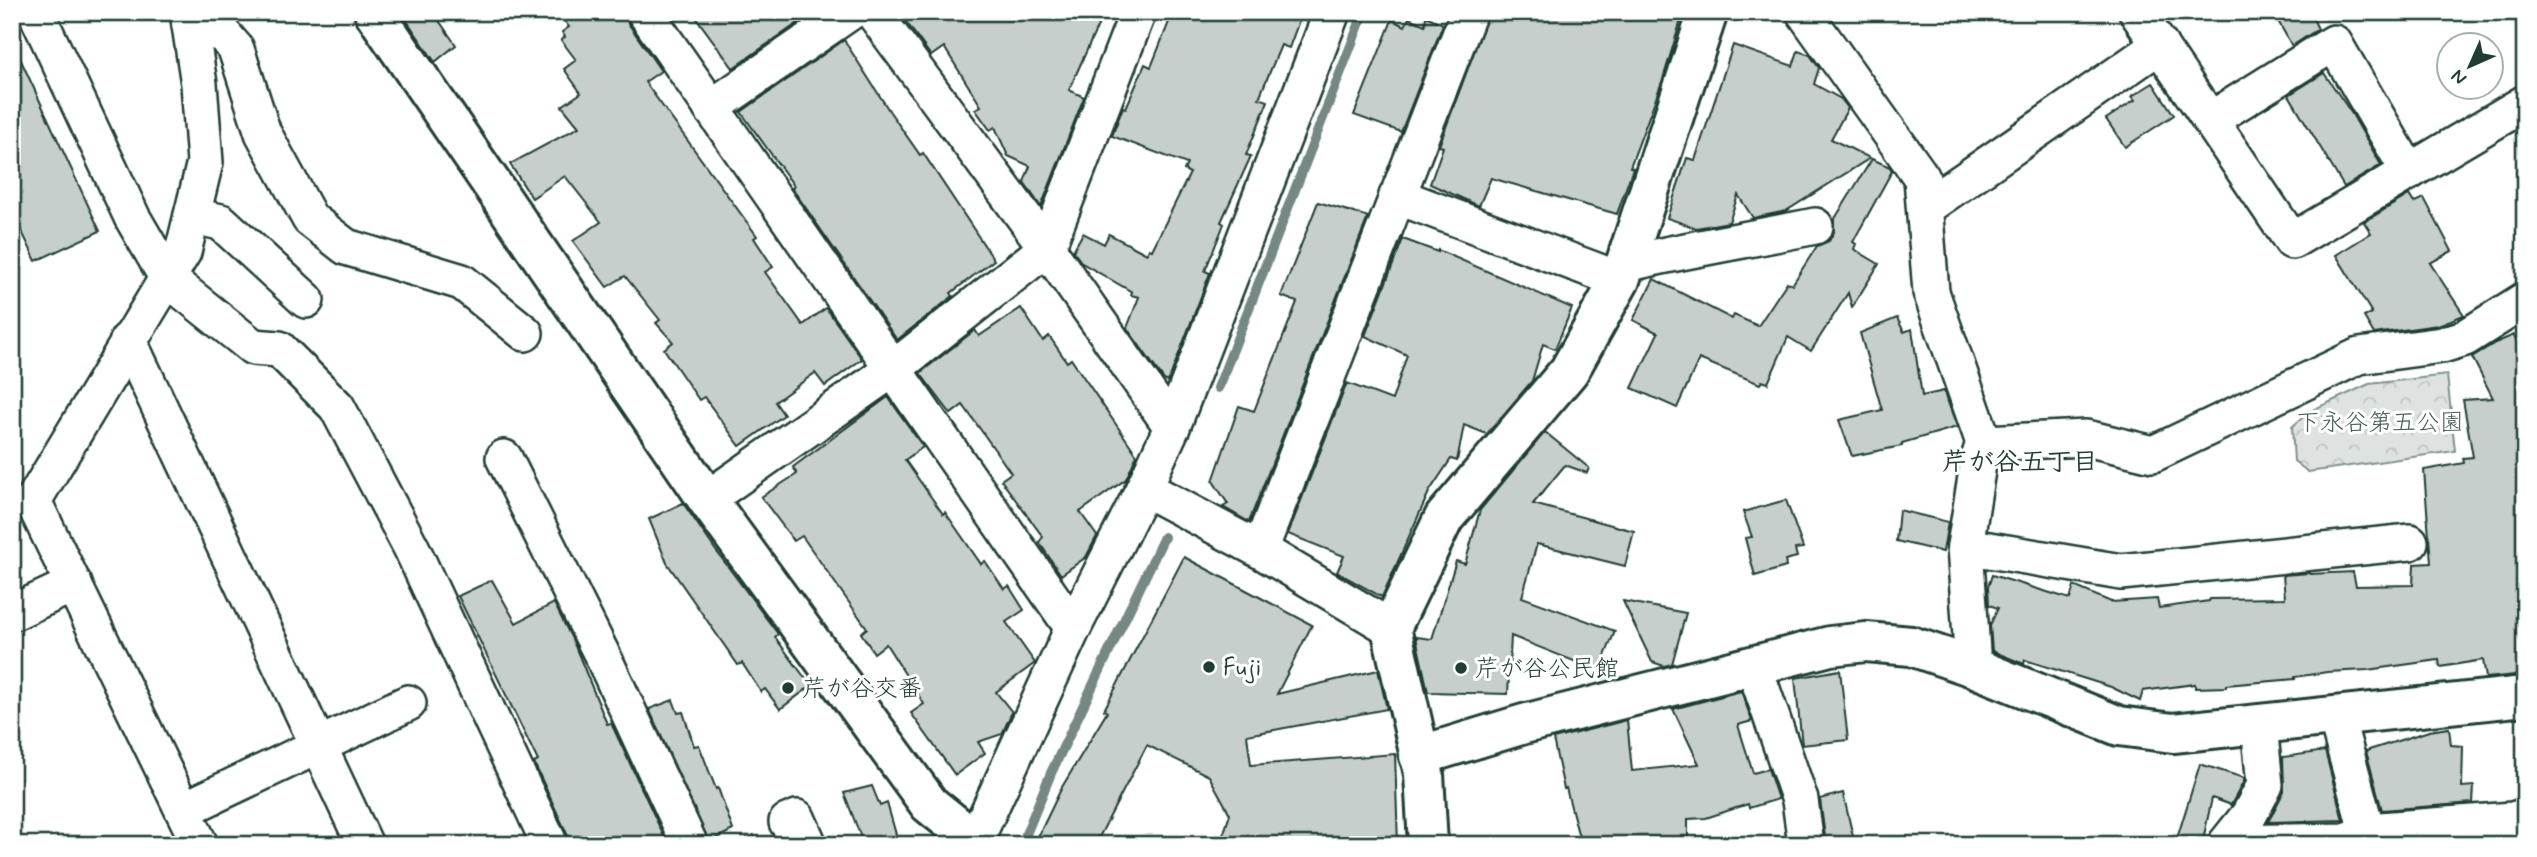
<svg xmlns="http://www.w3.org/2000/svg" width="2537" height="857" viewBox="0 0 2537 857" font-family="Mynerve,'Klee One',sans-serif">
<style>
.park{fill:url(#park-crowns);stroke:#7e908b;stroke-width:2}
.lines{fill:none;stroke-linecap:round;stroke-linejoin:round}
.stream{stroke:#758883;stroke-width:10}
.building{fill:#c7cfcc;stroke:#1f3d34;stroke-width:2}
.street-casing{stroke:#1f3d34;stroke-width:40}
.secondary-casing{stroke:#1f3d34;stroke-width:44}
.path{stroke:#1f3d34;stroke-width:4.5;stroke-dasharray:2 5;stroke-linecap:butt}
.street{stroke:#fff;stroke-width:35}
.secondary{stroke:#fff;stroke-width:38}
.poi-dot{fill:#1f3d34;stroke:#fff;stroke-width:2.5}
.labels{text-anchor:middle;stroke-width:6;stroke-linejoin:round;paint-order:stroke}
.park-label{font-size:24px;fill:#455e57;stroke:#fff}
.poi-label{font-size:24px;fill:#1f3d34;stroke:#fff;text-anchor:start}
.neighbourhood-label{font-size:26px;font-weight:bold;fill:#1f3d34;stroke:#fff}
</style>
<defs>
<pattern id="park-crowns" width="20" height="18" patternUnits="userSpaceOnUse" patternTransform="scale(1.75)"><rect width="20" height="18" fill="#dee3e2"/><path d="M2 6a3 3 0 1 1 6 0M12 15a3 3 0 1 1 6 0" fill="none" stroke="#bec4c2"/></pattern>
</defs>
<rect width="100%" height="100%" fill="#fff"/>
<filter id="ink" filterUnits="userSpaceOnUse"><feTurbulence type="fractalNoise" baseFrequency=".0143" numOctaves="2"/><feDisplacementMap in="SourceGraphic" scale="14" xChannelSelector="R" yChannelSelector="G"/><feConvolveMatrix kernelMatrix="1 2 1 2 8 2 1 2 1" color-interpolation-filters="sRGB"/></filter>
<g filter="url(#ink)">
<polygon class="park" points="2447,375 2455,451 2308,472 2294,461 2292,427 2310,411 2369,384"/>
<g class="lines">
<g class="stream">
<polyline points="1218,388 1364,12"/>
<polyline points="1029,845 1026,834 1051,773 1164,537"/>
</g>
</g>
<g class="building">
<polygon points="401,12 433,12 456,45 435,62"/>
<polygon points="557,12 625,12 628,23 661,71 645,82 757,236 754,238 773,267 765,272 803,325 826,308 862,359 825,386 815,373 775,402 784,415 740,446 704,397 699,400 664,349 673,342 656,323 660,320 625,276 607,287 573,241 601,222 565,176 532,198 510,164 579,127 562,106 581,93 564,69 576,60 561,40 565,37 562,32 569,27"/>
<polygon points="692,12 814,12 733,68"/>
<polygon points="899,12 1104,12 1069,90 1084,97 1041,207 1024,182 1030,166 1008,156 995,127 990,130 975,109 981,106 944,47 931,56"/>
<polygon points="1173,12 1284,12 1300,18 1289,48 1281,45 1259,98 1268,101 1246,155 1251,156 1221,222 1224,224 1205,271 1210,273 1168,382 1164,380 1127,328 1139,297 1131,295 1132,292 1082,263 1073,251 1083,233 1104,244 1109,234 1147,254 1149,249 1152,250 1190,173 1184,170 1187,164 1112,136 1123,107 1126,108 1145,64 1151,67"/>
<polygon points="1489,12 1663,12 1681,20 1663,79 1630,167 1633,168 1617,214 1491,178 1479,206 1430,184 1443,147 1439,146"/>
<polygon points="2273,12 2310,12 2318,29 2292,46"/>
<polygon points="1426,16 1443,24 1401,132 1354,115 1392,20 1405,26 1409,18 1425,25"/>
<polygon points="844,40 890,112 920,155 923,153 994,260 951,293 953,296 897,340 792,188 794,186 741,112"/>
<polygon points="12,41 100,231 36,261 12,211"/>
<polygon points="1733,45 1793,66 1798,51 1810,55 1819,68 1814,84 1841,99 1848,108 1831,139 1870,158 1786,211 1753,218 1738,195 1729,222 1696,228 1667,218 1687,158 1695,160"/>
<polygon points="2324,73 2352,114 2381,165 2344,187 2289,95"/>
<polygon points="2153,83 2174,115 2125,147 2106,119 2135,100 2132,96"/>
<polygon points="1872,159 1890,167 1892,171 1853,242 1856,244 1854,249 1879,264 1852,307 1848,293 1811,351 1788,337 1768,383 1762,381 1760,384 1699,359 1677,408 1632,388 1658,333 1633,320 1654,279 1732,319 1734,315 1758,326 1787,282 1792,285 1817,246 1829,241 1834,232 1834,220"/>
<polygon points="2409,195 2414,203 2424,198 2452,251 2430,263 2464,315 2438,325 2374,334 2364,317 2372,313 2336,255 2371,233 2364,222"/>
<polygon points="1318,202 1368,217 1249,522 1223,507 1228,504 1213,481 1239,406 1254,411 1297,302 1281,296"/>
<polygon points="1403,239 1438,252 1438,250 1572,308 1555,349 1543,344 1532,381 1487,434 1464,425 1457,461 1451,459 1429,492 1382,597 1337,572 1344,556 1288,534 1347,383 1392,400 1407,355 1365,336"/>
<polygon points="1021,308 1043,341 1049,336 1067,362 1071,359 1137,455 1126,479 1080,512 1097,536 1086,557 1061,575 1039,542 1043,537 1001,480 1011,473 990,443 963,405 951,414 920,373 975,330 979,336"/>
<polygon points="1897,318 1904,332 1912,329 1922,396 1944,391 1957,427 1902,443 1902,446 1852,456 1839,420 1882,410 1860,333"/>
<polygon points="2514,335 2525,359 2525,674 2486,678 2483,660 2440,667 2439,660 2367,670 2327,672 2295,677 2295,679 2226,685 2226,687 2195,688 2195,684 2143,691 2140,701 2111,687 2025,660 2024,664 1992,651 1990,625 1998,608 1989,605 1988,587 1992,575 2070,599 2074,586 2111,602 2157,599 2159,608 2209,601 2210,599 2285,598 2283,575 2310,573 2310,574 2353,572 2356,586 2413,585 2414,564 2431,563 2424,470 2464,463 2463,458 2473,457 2463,400 2493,398 2472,357 2495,343"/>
<polygon points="888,397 923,447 905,460 943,514 945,512 981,564 985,561 1004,589 1009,586 1024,610 1006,622 1035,663 996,692 1012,712 1002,734 978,742 985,753 955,775 911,713 924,704 886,644 874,653 861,633 867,628 802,536 794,541 761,497 797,474 793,467"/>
<polygon points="1545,432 1589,468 1587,473 1565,465 1533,504 1634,531 1625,566 1537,544 1522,597 1615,631 1599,671 1511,636 1508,694 1428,692 1416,637 1432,639 1456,561 1465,564 1480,510"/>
<polygon points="1786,500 1803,548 1795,549 1797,557 1785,560 1786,567 1755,576 1745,538 1752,537 1743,512"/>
<polygon points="683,503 714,548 778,634 775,637 811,686 780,709 765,689 761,692 742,663 738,665 667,563 649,519"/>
<polygon points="1899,510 1948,522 1943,552 1896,541"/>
<polygon points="1184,557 1312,625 1277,694 1378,670 1387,709 1247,735 1251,765 1395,754 1398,845 1220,845 1230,814 1209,776 1147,745 1095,845 1034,845 1062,787 1107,712 1104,710"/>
<polygon points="492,580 516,623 554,603 573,641 607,724 611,723 668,845 570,845 568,836 534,763 538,761 458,596"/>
<polygon points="1623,601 1686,613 1672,664 1664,666 1652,662"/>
<polygon points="1840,670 1848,740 1802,745 1795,678"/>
<polygon points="1741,691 1752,721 1738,725 1753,773 1768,769 1778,799 1749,808 1748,804 1706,818 1688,819 1688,839 1628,845 1581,845 1566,788 1564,789 1553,739 1627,720 1632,771 1699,764 1673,709"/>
<polygon points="673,700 678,713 683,712 694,746 699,745 716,789 718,788 733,830 709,842 649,709"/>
<polygon points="2449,728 2451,745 2463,746 2462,787 2474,786 2473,803 2382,810 2366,751 2429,731"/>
<polygon points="2325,751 2343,820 2268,822 2284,791 2283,757"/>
<polygon points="2200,764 2244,778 2244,781 2231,805 2212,798 2202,845 2175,845"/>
<polygon points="872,786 880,806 887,803 899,845 864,845 844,793"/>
<polygon points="1843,793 1854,841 1826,845 1820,799"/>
</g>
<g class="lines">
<g class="street-casing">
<g id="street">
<polyline points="36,12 132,217 168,279 253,347 279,349 337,407 412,549 550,845"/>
<polyline points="188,12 199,84 205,162 183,252 33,501 200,845"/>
<polyline points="645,12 1073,628"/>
<polyline points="873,12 1047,248 1172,427 1144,488 1073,628 975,841"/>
<polyline points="1804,12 1922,178 1931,292 1984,443"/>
<polyline points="2137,12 2292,241 2525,103"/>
<polyline points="190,25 223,34 236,49 263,133 310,219 346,247 462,282 525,333"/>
<polyline points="711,108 850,12"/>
<polyline points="2210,120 2334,43 2409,172"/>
<polyline points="1397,196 1620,280"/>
<polyline points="1926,207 2160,45"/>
<polyline points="192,216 221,222 306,300"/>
<path d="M1625 264C1688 249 1752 239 1815 226"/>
<polyline points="128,340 365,845"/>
<polyline points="1172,427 1332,12"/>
<polyline points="504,458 605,661 690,845"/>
<polyline points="1144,488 1260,550 1391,628"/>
<polyline points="707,499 893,369 1047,248 1138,12"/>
<polyline points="1965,546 2121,572 2410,542"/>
<polyline points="1260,550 1469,12"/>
<polyline points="12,613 74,584"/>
<polyline points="1754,666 1800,800 1806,845"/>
<polyline points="1973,667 1965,546 1979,458 1984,443 2086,438 2153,454 2359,356 2442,345 2465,338 2525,300"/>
<polyline points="2336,716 2367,831 2513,820 2525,816"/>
<polyline points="183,810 408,703"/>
<polyline points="787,822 797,818 809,845"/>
<polyline points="2227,843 2346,841 2367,831"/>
<polyline points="2225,845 2249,815 2265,785 2259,724"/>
</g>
</g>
<g class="secondary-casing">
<g id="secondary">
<polyline points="374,12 707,499 929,804 980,845"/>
<polyline points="1419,756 1524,724 1830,646 1866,642 1911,646 1973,667 2119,726 2173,733 2525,696"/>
<polyline points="1428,845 1424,774 1391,628 1444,518 1569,371 1620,280 1708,12"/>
</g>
</g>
<polyline class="path" points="734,845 757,835"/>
<use href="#street" class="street"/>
<use href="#secondary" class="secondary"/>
</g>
</g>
<g class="poi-dot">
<circle cx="1209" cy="667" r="7"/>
<circle cx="1461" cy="668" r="7"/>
<circle cx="788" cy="688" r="7"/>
</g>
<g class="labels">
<g class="park-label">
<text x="2380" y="430">下永谷第五公園</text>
</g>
<g class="poi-label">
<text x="1223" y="675">Fuji</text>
<text x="1475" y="676">芹が谷公民館</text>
<text x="802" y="696">芹が谷交番</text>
</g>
<g class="neighbourhood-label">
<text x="2020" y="470">芹が谷五丁目</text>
</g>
</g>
<rect width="2537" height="857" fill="none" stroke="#fff" stroke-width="42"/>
<rect x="21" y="21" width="2495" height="815" fill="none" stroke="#1f3d34" stroke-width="2.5" filter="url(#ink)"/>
<g transform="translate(2470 66) rotate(225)"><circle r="33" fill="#ffffff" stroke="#a5b1ae" stroke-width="2"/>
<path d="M0-5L12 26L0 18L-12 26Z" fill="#1f3d34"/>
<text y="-10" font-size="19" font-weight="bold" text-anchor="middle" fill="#1f3d34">N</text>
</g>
</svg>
